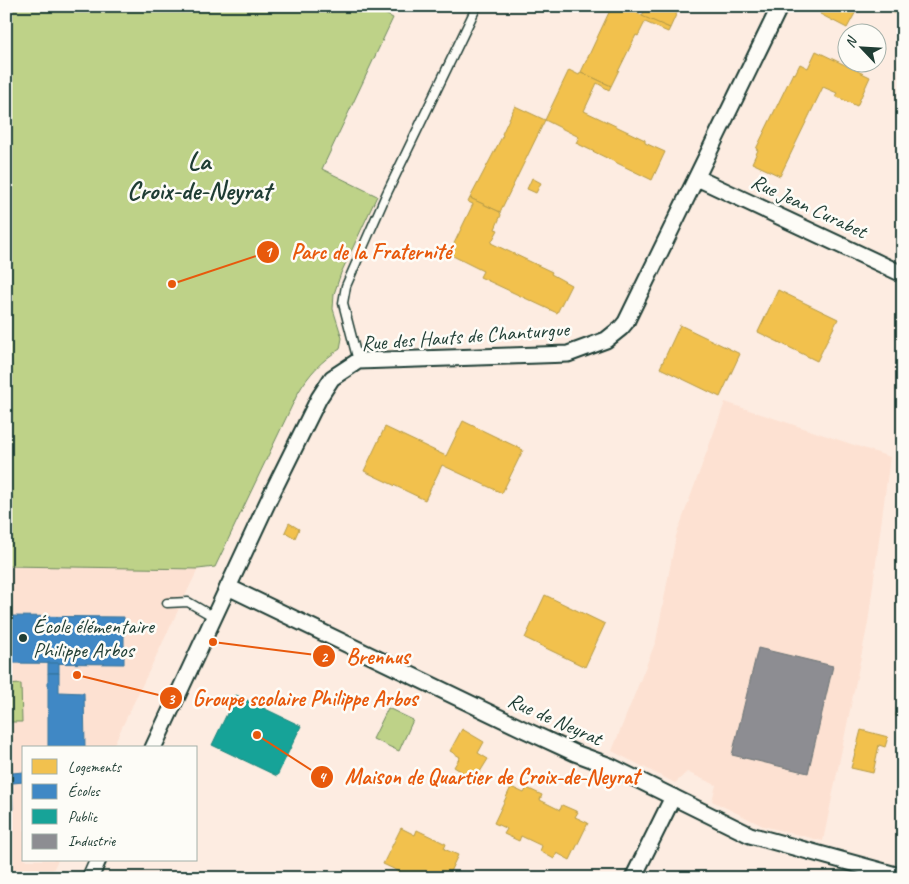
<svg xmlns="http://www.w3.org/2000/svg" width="909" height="884" viewBox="0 0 909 884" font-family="Caveat,sans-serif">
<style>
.built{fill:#fde1d2}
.green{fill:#bed288;stroke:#6e885e}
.homes{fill:#f2c14e;stroke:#b39946}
.schools{fill:#3f88c5;stroke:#35729a}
.public{fill:#17a398;stroke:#19847a}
.industry{fill:#8d8d92;stroke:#6c7576}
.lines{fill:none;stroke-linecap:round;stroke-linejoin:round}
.lane-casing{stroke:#1f3d34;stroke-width:11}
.street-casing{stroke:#1f3d34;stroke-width:19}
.lane{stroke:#fdfcf7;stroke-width:8}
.street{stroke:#fdfcf7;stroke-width:15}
.poi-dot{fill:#1f3d34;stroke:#fdfcf7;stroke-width:2}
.labels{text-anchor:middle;stroke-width:5;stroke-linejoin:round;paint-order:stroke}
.street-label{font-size:21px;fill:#1f3d34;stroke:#fdfcf7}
.poi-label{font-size:21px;fill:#1f3d34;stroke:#fdfcf7;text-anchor:start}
.district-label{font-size:26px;font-weight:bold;fill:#1f3d34;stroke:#fdfcf7}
.leader{fill:none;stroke:#e8590c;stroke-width:2}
.callout-dot{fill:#e8590c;stroke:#fdfcf7;stroke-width:2}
.mark-label{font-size:15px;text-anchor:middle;font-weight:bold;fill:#fff}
.callout-label{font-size:22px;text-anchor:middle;font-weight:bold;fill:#e8590c;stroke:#fdfcf7;stroke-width:5;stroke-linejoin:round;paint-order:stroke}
</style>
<rect width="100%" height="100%" fill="#fdece1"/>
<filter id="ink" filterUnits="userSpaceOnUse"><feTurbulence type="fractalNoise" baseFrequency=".02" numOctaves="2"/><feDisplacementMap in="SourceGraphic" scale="10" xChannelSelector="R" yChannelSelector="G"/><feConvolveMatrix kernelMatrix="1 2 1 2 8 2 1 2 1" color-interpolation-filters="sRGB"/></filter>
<g filter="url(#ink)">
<g class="built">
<polygon points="725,402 890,457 868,623 823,841 763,826 712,801 716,785 687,772 675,783 612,751 656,641 676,536"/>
<polygon points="6,566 198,569 112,748 24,748 24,860 58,860 49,878 31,878 6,866"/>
</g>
<g class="green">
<path d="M6 6H370L393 18 322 169 377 196 341 273 334 294 333 309 342 338 340 349C321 361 309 374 298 393L215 567 198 569 6 566Z"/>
<polygon points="21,684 22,722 6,722 6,685"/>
<polygon points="388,708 413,720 399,751 373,739"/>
</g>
<g class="homes">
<polygon points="612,6 622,6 670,28 668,32 645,22 638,36 636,35 611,86 581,72"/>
<polygon points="646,6 680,6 670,28 642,16"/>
<polygon points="824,6 859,6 847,28 820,14"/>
<polygon points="879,6 903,6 903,17"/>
<polygon points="816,51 870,77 857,106 835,96 837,93 823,87 780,176 752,163 758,150 756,149 793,73 795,74 800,64 808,68"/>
<polygon points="569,70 579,75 581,72 611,86 609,90 597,83 584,111 645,140 645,143 665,152 652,180 576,143 579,137 545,120"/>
<polygon points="515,106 545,120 500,212 470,198 503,135 502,134"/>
<polygon points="903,139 903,150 899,148"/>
<polygon points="532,178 541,183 536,193 527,189"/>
<polygon points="470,198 500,212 501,215 495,229 498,230 491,243 552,272 551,274 571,285 557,313 480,277 483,271 449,254 473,204 468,202"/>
<polygon points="778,290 838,319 817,361 758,332"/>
<polygon points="680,325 740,354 720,397 660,368"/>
<polygon points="463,421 523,450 502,493 442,465 425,500 364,471 385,427 446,456"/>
<polygon points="289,523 299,529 295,538 285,532"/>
<polygon points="545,595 605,624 585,667 525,638"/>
<polygon points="897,708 903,709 903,718 896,716"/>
<polygon points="462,729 484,742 478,753 488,759 475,780 454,767 460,757 450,751"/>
<polygon points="861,730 888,737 885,747 879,745 873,773 851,768"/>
<polygon points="511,787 524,793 527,788 542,795 540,800 560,810 562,805 578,812 575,817 588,823 570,860 557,853 554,859 540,851 542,846 521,836 519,841 504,834 507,829 494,823"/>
<polygon points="401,828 415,835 417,830 446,844 444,849 458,855 447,878 400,878 395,876 398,871 383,864"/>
</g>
<g class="schools">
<polygon points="6,616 124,617 124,664 6,663"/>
<rect x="48" y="663" width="11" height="10"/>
<polygon points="48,673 59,673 59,692 84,693 85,748 48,748"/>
<polygon points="6,743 11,743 13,811 6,811"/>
<polygon points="24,772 24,782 13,783 12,773"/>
</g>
<polygon class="public" points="236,695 301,726 277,776 212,745"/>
<polygon class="industry" points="758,648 833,666 808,773 732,755"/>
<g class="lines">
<g class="lane-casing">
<g id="lane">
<polyline points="358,361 343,303 346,286 386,195 477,6"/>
<polyline points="167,603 188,602 214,617"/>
</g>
</g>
<g class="street-casing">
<g id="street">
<polyline points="697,178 898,272 903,272"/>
<polyline points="228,587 525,730 575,753 610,766 750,835 903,877"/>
<polyline points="153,748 270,497 319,398 332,378 358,361 568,354 606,340 621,328 626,322 780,6"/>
<polyline points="90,878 98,860"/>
<polyline points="633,878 673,797"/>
</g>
</g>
<use href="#lane" class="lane"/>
<use href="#street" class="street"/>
</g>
</g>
<circle class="poi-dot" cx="23" cy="638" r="5"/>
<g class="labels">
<g class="street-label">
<text transform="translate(809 206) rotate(25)" y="7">Rue Jean Curabet</text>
<text transform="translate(465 336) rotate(-4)" y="7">Rue des Hauts de Chanturgue</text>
<text transform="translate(555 719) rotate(24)" y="7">Rue de Neyrat</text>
</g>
<g class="poi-label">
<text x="33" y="633">École élémentaire<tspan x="33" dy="24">Philippe Arbos</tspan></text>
</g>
<g class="district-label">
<text x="199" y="169">La<tspan x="199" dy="30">Croix-de-Neyrat</tspan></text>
</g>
</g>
<path class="leader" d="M172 284L268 252M213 642L324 656M77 675L171 698M257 735L322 777"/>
<g class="callout-dot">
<circle cx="172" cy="284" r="5"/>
<circle cx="213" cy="642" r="5"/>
<circle cx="77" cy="675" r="5"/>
<circle cx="257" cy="735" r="5"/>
<circle cx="268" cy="252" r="12"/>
<circle cx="324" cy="656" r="12"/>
<circle cx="171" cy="698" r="12"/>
<circle cx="322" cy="777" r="12"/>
</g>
<g class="mark-label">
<text x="268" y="257">1</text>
<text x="324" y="662">2</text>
<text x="171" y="704">3</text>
<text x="322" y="782">4</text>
</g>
<g class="callout-label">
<text x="371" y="259">Parc de la Fraternité</text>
<text x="378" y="664">Brennus</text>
<text x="305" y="706">Groupe scolaire Philippe Arbos</text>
<text x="492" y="784">Maison de Quartier de Croix-de-Neyrat</text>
</g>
<rect width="909" height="884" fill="none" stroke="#fdfcf7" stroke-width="25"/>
<rect x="12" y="12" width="884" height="859" fill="none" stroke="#1f3d34" stroke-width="2" filter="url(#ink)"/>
<rect x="22" y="746" width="175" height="115" fill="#fdfcf7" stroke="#a4b0a9"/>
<rect x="32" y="759" width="25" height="15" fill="#f2c14e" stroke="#a4b0a9"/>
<text x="68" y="772" font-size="15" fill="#1f3d34">Logements</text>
<rect x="32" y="784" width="25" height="15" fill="#3f88c5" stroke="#a4b0a9"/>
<text x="68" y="796" font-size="15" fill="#1f3d34">Écoles</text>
<rect x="32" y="809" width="25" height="15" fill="#17a398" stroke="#a4b0a9"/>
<text x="68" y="822" font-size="15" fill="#1f3d34">Public</text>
<rect x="32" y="834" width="25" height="15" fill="#8d8d92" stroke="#a4b0a9"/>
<text x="68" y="846" font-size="15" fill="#1f3d34">Industrie</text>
<g transform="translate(862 48) rotate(295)"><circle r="24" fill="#fdfcf7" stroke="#a4b0a9"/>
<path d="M0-4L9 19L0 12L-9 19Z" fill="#1f3d34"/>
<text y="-8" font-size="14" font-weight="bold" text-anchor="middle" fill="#1f3d34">N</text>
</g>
</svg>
